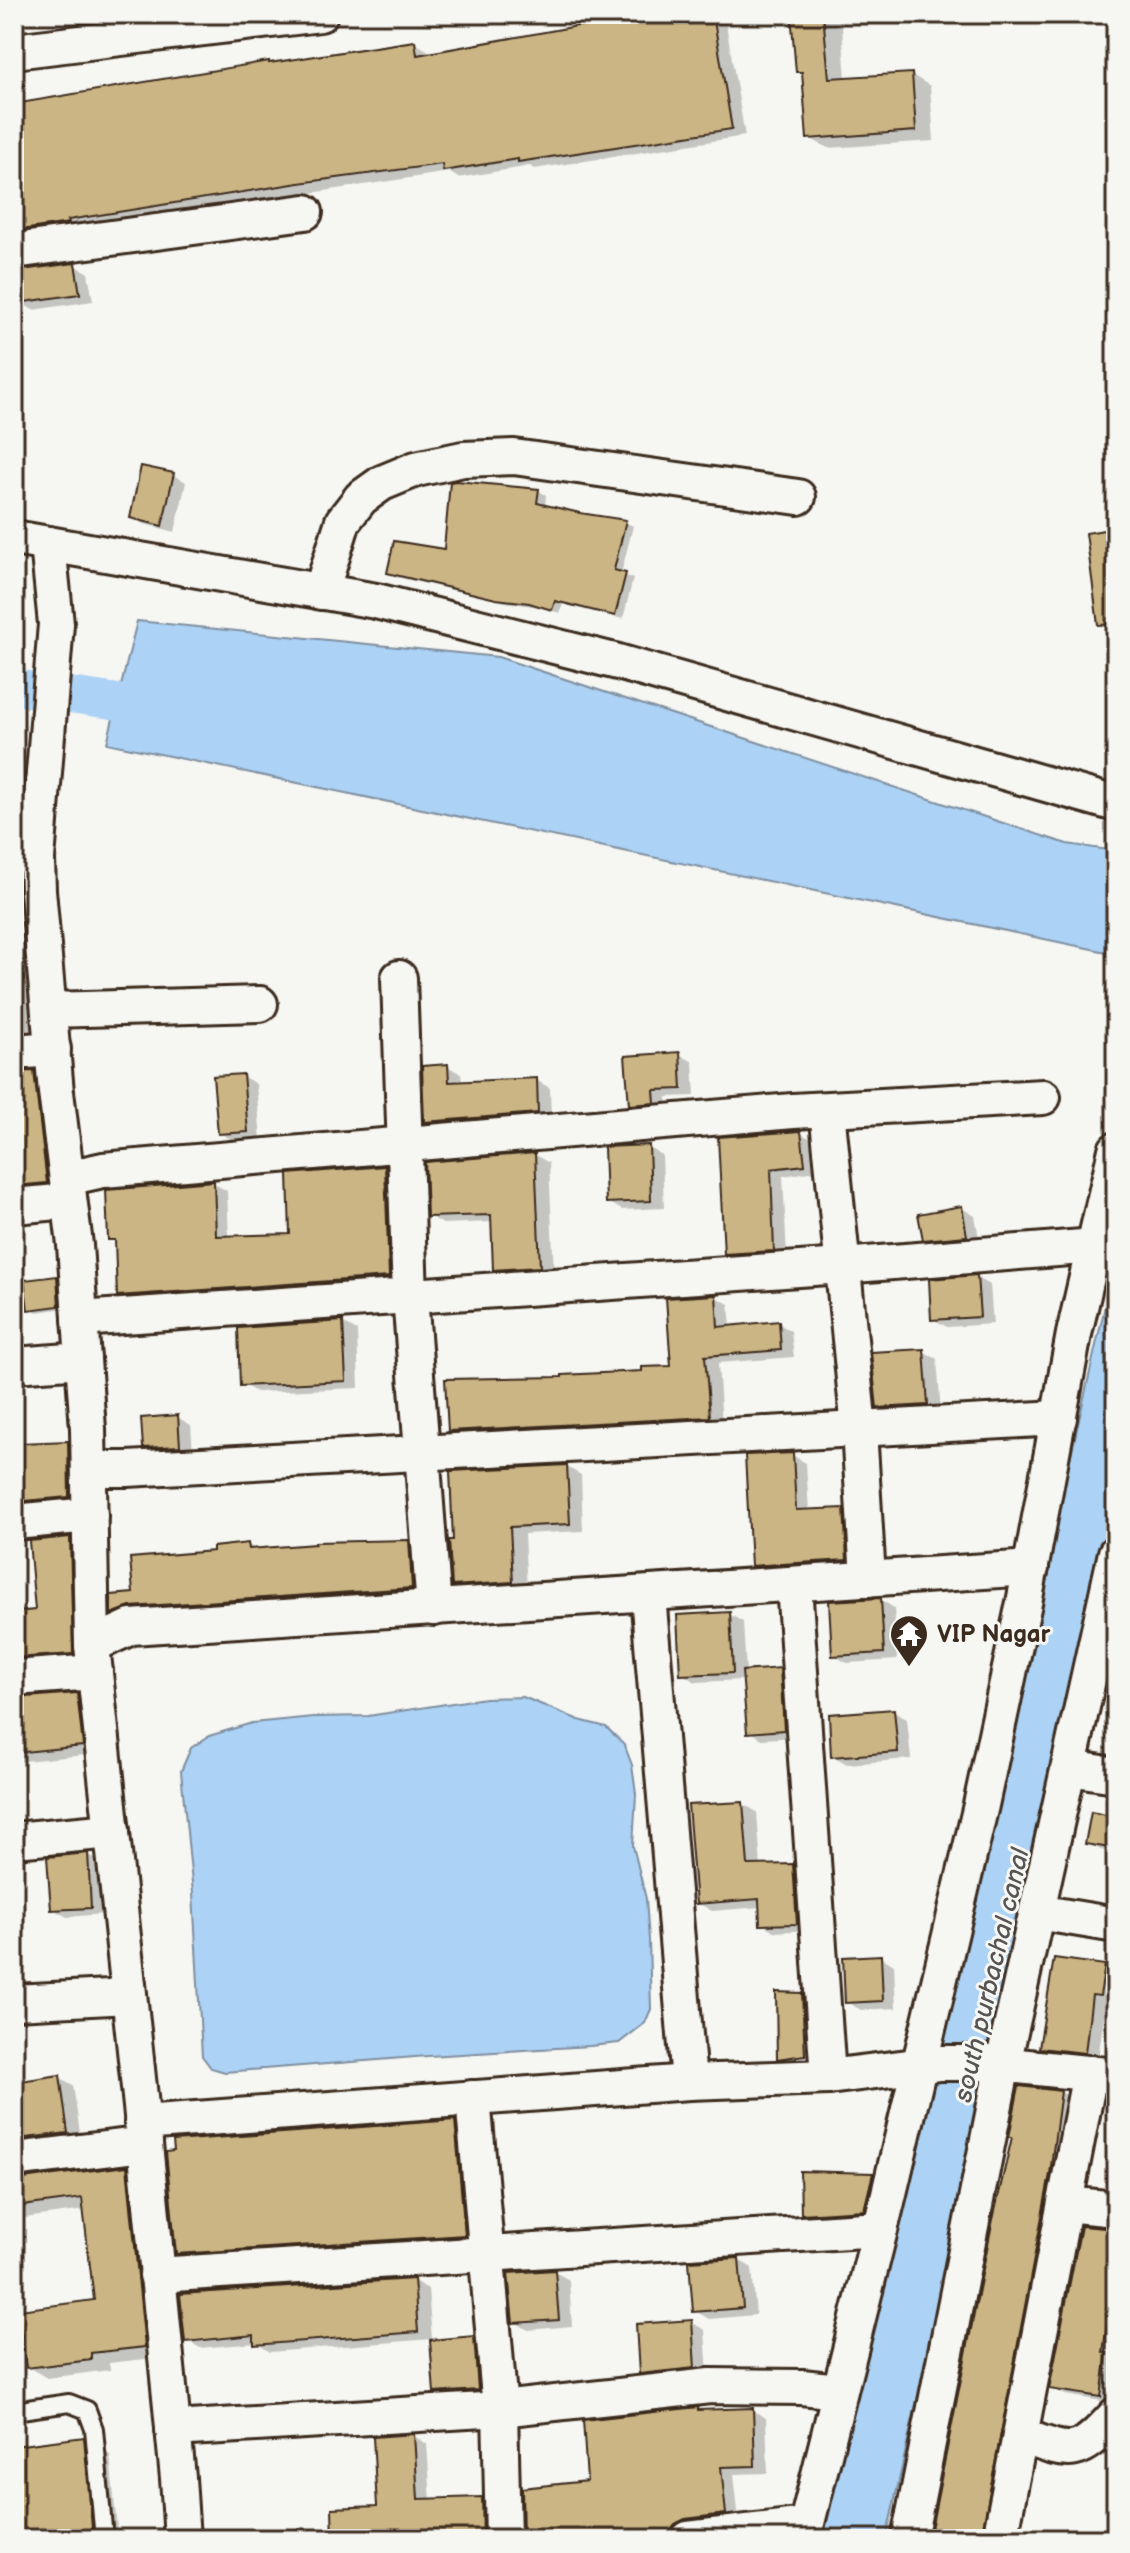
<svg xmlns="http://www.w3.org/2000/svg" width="1130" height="2553" viewBox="0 0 1130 2553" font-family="'Balsamiq Sans',sans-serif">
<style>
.water{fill:#acd2f5;stroke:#7f8f9f;stroke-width:2}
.shadow{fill:#0003}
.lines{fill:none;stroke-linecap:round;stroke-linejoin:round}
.canal{stroke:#acd2f5;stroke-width:36}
.building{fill:#ccb584;stroke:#3b2a1e;stroke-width:2}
.service-casing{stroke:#3b2a1e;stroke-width:22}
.minor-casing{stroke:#3b2a1e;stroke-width:40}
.service{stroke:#f6f6f2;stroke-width:16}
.minor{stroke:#f6f6f2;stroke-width:34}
.labels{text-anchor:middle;stroke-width:6;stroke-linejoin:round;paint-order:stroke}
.poi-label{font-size:24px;font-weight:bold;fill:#3b2a1e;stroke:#f6f6f2;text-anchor:start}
.water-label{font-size:26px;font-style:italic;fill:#575454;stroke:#f6f6f2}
</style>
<rect width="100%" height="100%" fill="#f6f6f2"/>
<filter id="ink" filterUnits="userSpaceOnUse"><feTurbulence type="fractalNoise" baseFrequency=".0125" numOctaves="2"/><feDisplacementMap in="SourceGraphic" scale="16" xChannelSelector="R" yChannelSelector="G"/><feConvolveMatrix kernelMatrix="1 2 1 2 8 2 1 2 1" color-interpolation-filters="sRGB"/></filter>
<g filter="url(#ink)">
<g class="water">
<polygon points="137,621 498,657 1067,844 1116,851 1116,954 107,743"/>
<polygon points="1116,1258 1116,1507 886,2539 823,2539"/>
<polygon points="523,1697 579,1720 606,1727 624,1744 632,1765 636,1794 633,1846 646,1899 649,1940 651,2009 645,2023 619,2043 590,2046 428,2056 225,2072 211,2068 202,2056 193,1893 181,1771 191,1748 209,1736 252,1723 313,1717 368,1716 485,1698"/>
</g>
<g class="shadow">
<polygon points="686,14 719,14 725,18 745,136 534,169 530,166 458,178 449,172 14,238 14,106 269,63 273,65 415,43 429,51 429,54 639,17 646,21"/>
<polygon points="793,14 841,14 846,79 912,75 930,86 934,141 828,148 809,138 804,75 798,71"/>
<polygon points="947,14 990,14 958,21"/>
<polygon points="75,265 88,273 93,301 33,310 19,302"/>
<polygon points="173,475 186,482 175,532 144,524 132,517"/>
<polygon points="539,491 546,495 545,507 625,522 633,526 621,574 633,579 623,619 563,604 560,613 539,607 505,602 396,577 389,572 446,551"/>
<polygon points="1116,530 1116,631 1114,632 1100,624"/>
<polygon points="25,973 38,981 44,1038 14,1046 14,974"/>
<polygon points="679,1054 693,1062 695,1096 667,1097 668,1110 644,1112 630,1104"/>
<polygon points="447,1066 461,1074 462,1083 536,1080 550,1088 551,1120 440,1129 426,1121"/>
<polygon points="14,1072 33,1073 47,1081 60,1190 14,1196"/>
<polygon points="242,1076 256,1084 261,1139 234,1141 220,1133"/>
<polygon points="800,1133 813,1140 817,1171 783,1176 787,1257 739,1260 726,1253 720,1139"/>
<polygon points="648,1147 662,1155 664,1208 622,1210 608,1202"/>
<polygon points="535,1155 549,1163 554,1274 509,1277 495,1269 493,1222 443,1224 429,1216"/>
<polygon points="385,1168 399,1176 403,1284 133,1303 119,1295 117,1242 110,1239 213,1183 227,1191 229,1238 292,1236"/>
<polygon points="962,1208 975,1216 980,1243 938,1246 925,1238"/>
<polygon points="976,1277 990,1285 993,1324 947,1327 933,1319"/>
<polygon points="57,1278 63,1281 65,1308 37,1312 30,1308"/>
<polygon points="716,1297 729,1304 731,1328 778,1323 791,1331 794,1357 718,1363 722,1424 463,1438 450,1430 564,1379 645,1373 673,1368"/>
<polygon points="343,1323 357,1331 359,1388 256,1392 242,1384"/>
<polygon points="923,1351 937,1359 941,1412 893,1415 879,1407"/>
<polygon points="177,1417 191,1425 193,1453 159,1455 145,1447"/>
<polygon points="68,1443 82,1451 82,1504 14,1516 14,1452"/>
<polygon points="792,1455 806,1463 809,1511 843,1510 857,1518 860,1567 767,1573 753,1565"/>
<polygon points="567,1467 581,1475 583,1531 524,1534 527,1589 468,1593 454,1585"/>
<polygon points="70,1539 83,1547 86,1661 14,1672 14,1614 37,1612"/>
<polygon points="408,1542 422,1550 426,1595 127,1621 113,1613 135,1595 216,1552 248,1545 257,1550"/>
<polygon points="881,1600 894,1608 897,1660 847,1663 833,1655"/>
<polygon points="729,1614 743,1622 746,1672 779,1670 793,1678 797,1737 762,1739 749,1731 744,1680 696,1682 682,1674"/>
<polygon points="77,1695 90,1703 96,1754 14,1762 14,1700"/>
<polygon points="894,1711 907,1719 911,1759 847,1764 833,1756"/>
<polygon points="743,1804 757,1812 761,1867 793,1866 807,1874 810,1930 776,1932 762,1924 761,1907 712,1911 698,1903"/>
<polygon points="1116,1819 1116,1853 1101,1850 1087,1843"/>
<polygon points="88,1855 102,1863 104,1914 67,1917 53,1909"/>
<polygon points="881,1957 894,1965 896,2008 861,2010 847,2002"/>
<polygon points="1104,1967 1116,1974 1116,1992 1114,2003 1106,2002 1098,2059 1055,2055 1041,2047"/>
<polygon points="802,1995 815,2003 818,2062 793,2066 779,2058"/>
<polygon points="59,2077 73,2085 81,2140 33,2146 19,2138 14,2084"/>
<polygon points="1021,2088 1061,2092 1074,2100 1067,2158 1026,2156 1065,2174 995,2539 931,2539 994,2224 1014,2137 1011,2136"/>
<polygon points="454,2122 468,2130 478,2242 192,2261 178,2253"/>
<polygon points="127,2168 146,2179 163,2357 109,2363 110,2370 47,2378 28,2367 96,2302 86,2210 16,2219 14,2218 14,2182"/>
<polygon points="802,2173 873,2175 886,2183 878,2217 816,2221 803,2213"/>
<polygon points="1116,2231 1116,2391 1114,2403 1065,2395 1052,2388"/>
<polygon points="739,2260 752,2268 756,2315 709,2319 695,2311"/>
<polygon points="555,2272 569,2280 572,2326 528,2330 515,2322"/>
<polygon points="414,2281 428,2289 432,2339 270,2352 256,2343 200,2348 186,2340"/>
<polygon points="691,2322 705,2330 708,2375 655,2380 641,2372"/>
<polygon points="473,2339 487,2347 491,2397 449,2400 435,2392"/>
<polygon points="752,2410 766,2418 768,2473 734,2474 739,2521 684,2537 667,2539 524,2539 524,2489 589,2483 701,2412"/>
<polygon points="414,2436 427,2444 431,2501 482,2499 495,2507 497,2539 335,2539 379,2508"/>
<polygon points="83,2439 110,2455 118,2539 14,2539 14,2448"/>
</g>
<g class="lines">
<polyline class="canal" points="14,687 167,709"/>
</g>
<g class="building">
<polygon points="674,14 713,14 732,129 518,162 518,159 443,171 442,164 299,183 68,220 69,223 14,231 14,104 269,61 269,63 415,41 417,55 639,15 640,20"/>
<polygon points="791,14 823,14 829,78 912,73 916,131 807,139 802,72 796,72"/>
<polygon points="75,263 80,294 17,303 14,271"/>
<polygon points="141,466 174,473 162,526 130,518"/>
<polygon points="456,481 539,489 537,503 580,513 626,520 614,570 626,573 615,616 555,601 552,610 529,603 496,599 387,573 394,541 444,549 450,482"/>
<polygon points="1116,528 1116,624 1098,625 1086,533"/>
<polygon points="680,1052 682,1089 654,1090 655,1103 629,1105 625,1056"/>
<polygon points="448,1064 449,1082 537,1078 538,1113 424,1122 422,1066"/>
<polygon points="34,1071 47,1183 14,1186 14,1072"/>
<polygon points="243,1074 248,1132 218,1134 213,1076"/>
<polygon points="801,1131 805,1165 771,1169 774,1251 724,1254 718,1137"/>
<polygon points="649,1145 651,1201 606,1203 604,1147"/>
<polygon points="535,1153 540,1267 493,1270 491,1215 427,1217 425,1162"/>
<polygon points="385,1166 389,1277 117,1296 115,1240 108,1240 106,1190 214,1181 216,1236 290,1234 288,1174"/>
<polygon points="962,1206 967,1236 923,1240 918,1214"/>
<polygon points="977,1275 980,1317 931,1320 929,1279"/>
<polygon points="57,1276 59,1306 28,1310 24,1280"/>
<polygon points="716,1295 718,1327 779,1321 781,1350 705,1356 710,1417 448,1431 445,1379 562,1377 562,1375 642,1371 642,1367 671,1366 666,1298"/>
<polygon points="343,1321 346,1381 240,1386 238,1328"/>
<polygon points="924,1349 928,1405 877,1408 871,1352"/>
<polygon points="178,1415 180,1446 143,1448 141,1418"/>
<polygon points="68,1441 69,1497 24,1501 21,1443"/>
<polygon points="793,1453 796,1510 844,1508 847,1560 751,1566 745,1455"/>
<polygon points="567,1465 570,1524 510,1527 513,1582 452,1586 449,1540 453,1540 450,1471"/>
<polygon points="70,1537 73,1654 14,1658 14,1612 35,1610 29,1541"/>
<polygon points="409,1540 412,1588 130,1607 111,1614 111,1595 133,1593 130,1558 213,1551 213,1547 248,1543 249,1549 315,1544 315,1542"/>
<polygon points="881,1598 884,1653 832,1656 829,1601"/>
<polygon points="730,1612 733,1673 680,1675 677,1615"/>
<polygon points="780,1668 784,1730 747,1733 742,1671"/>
<polygon points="77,1693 83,1746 14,1753 14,1698"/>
<polygon points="894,1709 898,1752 831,1757 829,1714"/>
<polygon points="743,1802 748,1865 793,1864 797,1924 760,1925 759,1899 696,1904 688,1805"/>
<polygon points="1091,1812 1116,1817 1116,1849 1085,1844"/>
<polygon points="88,1853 91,1908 51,1910 47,1857"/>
<polygon points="881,1955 883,2001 845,2003 843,1957"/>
<polygon points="1054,1958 1105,1965 1100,1996 1092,1995 1085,2053 1039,2048"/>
<polygon points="776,1992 802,1993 805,2055 777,2059"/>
<polygon points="60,2075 68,2133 17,2139 14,2115 14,2082"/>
<polygon points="1019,2086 1061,2091 1050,2174 981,2539 929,2539 992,2224 1012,2137 1009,2137"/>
<polygon points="455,2120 465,2235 176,2254 166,2152 174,2151 173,2141"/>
<polygon points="127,2166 145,2347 91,2353 91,2360 26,2368 19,2310 94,2300 82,2198 14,2207 14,2180"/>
<polygon points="800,2171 873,2173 864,2210 801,2214"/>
<polygon points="1081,2226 1116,2229 1116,2292 1112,2292 1103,2352 1107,2353 1101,2397 1049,2389"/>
<polygon points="739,2258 743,2308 693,2312 689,2261"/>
<polygon points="555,2270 559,2320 513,2323 508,2273"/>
<polygon points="414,2279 418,2332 254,2345 254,2335 185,2342 180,2294"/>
<polygon points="692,2320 695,2368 639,2374 636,2324"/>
<polygon points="474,2336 478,2390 434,2393 430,2340"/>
<polygon points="698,2407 698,2410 753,2408 755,2466 721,2467 726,2514 685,2519 675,2524 670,2531 651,2533 651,2536 595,2539 594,2535 523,2539 522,2488 587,2481 583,2420"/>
<polygon points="414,2434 418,2499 482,2497 483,2539 333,2539 332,2508 377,2506 373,2437"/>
<polygon points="84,2437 93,2539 14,2539 14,2446"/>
</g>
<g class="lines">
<g class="service-casing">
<polyline id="service" points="14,2411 69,2403 87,2410 94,2429 104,2539"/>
</g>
<g class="minor-casing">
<g id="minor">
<polyline points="14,51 320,14"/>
<polyline points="14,251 305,212"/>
<polyline points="14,538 376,601 618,662 1116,804"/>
<polyline points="48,544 56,624 37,859 38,890 56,1092 75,1245 83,1360 88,1429 92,1645 145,2144 178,2478 182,2539"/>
<polyline points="321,592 343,521 361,498 382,483 416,469 463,459 514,457 798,497"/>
<polyline points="399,978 410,1296 434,1608"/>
<polyline points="50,1010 260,1004"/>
<polyline points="14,1052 53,1049"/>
<polyline points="827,1110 859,1429 868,1579"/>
<polyline points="67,1178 103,1170 793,1111 1043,1097"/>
<polyline points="14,1206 69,1201"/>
<polyline points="80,1319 842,1266 1095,1246"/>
<polyline points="14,1365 83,1360"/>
<polyline points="89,1469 127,1469 1059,1418"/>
<polyline points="14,1522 90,1515"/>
<polyline points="794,1585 828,2077"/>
<polyline points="648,1595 689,2082"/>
<polyline points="92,1645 131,1627 1031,1568"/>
<polyline points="14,1678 95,1672"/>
<polyline points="1069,1768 1116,1775"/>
<polyline points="14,1840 112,1831"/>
<polyline points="1037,1912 1116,1925"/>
<polyline points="14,2002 129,1996"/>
<polyline points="473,2098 500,2409 503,2539"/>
<polyline points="142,2123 689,2082 828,2077 940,2063 988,2063 1116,2076"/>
<polyline points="14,2160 145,2144"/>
<polyline points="1065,2204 1116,2209"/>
<polyline points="157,2275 880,2229"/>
<polyline points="173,2429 500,2409 710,2386 802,2387 838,2391"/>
<path d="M1020 2435C1073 2455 1077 2458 1116 2415"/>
<polyline points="688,2539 806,2525"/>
<polyline points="803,2539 887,2202 981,1805 1025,1598 1074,1334 1116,1150"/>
<polyline points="909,2539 1003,2064 1116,1553"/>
<polyline points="1000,2539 1090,2073"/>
</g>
</g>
<use href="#service" class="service"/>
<use href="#minor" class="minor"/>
</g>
</g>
<defs>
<g id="temple-pin" transform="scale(2)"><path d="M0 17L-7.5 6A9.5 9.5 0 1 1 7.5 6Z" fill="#3b2a1e" stroke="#f6f6f2"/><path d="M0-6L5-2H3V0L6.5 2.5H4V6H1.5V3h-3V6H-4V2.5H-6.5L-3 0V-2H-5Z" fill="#fff"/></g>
</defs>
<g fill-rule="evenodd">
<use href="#temple-pin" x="909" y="1634"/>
</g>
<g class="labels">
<g class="poi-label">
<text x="937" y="1642">VIP Nagar</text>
</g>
<g class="water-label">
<text transform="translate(991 1975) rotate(-77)" y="9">south purbachal canal</text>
</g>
</g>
<rect width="1130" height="2553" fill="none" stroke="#f6f6f2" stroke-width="48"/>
<rect x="24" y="24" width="1082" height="2505" fill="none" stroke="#3b2a1e" stroke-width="3" filter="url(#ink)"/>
</svg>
